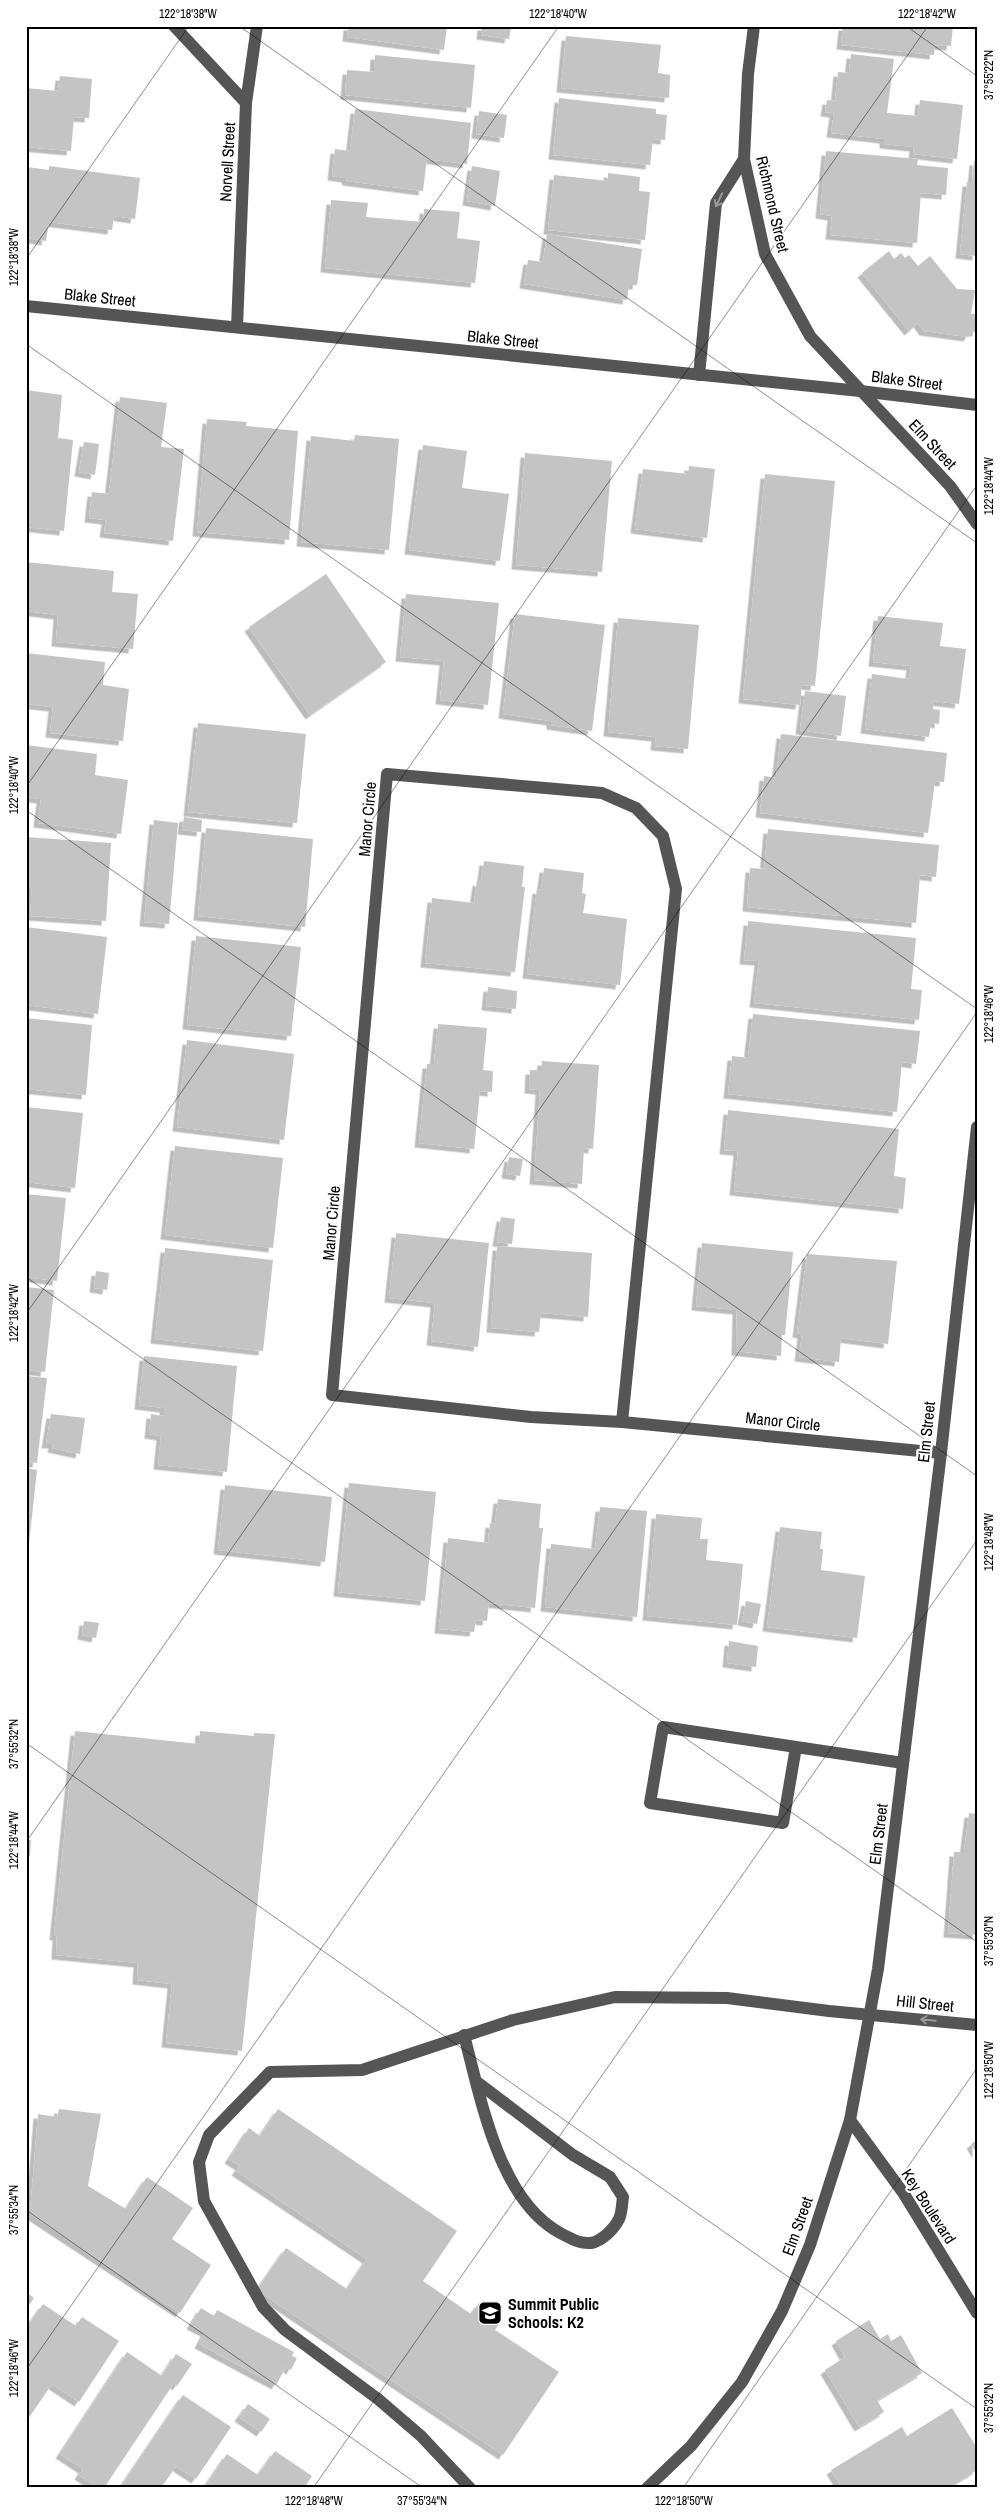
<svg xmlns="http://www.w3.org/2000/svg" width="1003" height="2514" viewBox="0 0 1003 2514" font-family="'Archivo Narrow',sans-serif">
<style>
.building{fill:#c4c4c4;filter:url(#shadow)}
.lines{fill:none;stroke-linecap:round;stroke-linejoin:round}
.minor{stroke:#555;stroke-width:12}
.oneway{stroke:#999}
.ticks{fill:none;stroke:#000;stroke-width:1;stroke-opacity:0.45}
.labels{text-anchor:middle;stroke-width:4.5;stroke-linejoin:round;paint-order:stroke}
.street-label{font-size:16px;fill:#000;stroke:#fff}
.poi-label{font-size:16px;font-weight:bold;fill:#000;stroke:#fff;text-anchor:start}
.neatline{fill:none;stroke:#000;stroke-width:2}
.ticks-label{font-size:12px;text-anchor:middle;fill:#000}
</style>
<defs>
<filter id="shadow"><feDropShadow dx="-4.5" dy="4.5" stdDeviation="0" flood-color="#0004"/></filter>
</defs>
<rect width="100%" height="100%" fill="#fff"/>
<g class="building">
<polygon points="348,26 447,26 444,50 347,37"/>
<polygon points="482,26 511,26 509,39 481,35"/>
<polygon points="843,26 953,26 951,46 935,45 934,55 841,45"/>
<polygon points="566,36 661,45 658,73 670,75 669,98 561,88"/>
<polygon points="851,54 894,59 887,113 918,116 920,100 963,105 957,159 913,154 914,147 884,144 884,139 831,133 834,113 825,112 827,100 835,101 838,72 849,73"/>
<polygon points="375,55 475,65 471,108 345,95 347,70 374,72"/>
<polygon points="60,76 92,79 89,118 74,117 71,151 26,147 26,88 58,91"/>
<polygon points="559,98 656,109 656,114 667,115 665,140 653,139 650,165 553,155"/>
<polygon points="355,109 471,123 467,164 427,159 423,191 347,181 346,178 332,176 335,149 350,151"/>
<polygon points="479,111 507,115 504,138 476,134"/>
<polygon points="826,151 918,159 917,165 948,168 946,195 921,193 917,243 830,235 832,216 820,214"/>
<polygon points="974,161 977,161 977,256 960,254 967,182 972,182"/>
<polygon points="49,166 140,178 135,219 114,216 112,230 49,222 46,241 26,238 27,167 49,170"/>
<polygon points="472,166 500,171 495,206 467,201"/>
<polygon points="608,173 640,177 639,191 650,192 645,240 548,230 554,175 608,181"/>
<polygon points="331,200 368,203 366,217 423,222 424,209 460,212 457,238 480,241 475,283 325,268"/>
<polygon points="547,234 642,249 637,285 629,285 627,300 524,284 528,260 543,262"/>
<polygon points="889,251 894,259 901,253 905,258 909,255 918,266 930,256 957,289 975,290 971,314 977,314 977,332 971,332 968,337 924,331 918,323 909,331 862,273"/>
<polygon points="26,390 62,395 58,438 73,440 64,531 26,527"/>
<polygon points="120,397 167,403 161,447 184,449 173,541 104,533 106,520 89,518 92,492 109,494"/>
<polygon points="207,419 247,422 246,426 298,431 289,540 197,532"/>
<polygon points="355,435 399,439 389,550 301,542 311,436 354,441"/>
<polygon points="84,442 99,444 95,475 79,472"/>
<polygon points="423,445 467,451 462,488 509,494 500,561 409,550"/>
<polygon points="525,453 612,461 602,572 516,565"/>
<polygon points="689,466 715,469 707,538 635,529 643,469 688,474"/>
<polygon points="765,474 835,481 815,686 802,685 800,705 743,699"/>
<polygon points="26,562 114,571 112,592 138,594 133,649 56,642 58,615 26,611"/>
<polygon points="326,574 386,662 310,715 249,627"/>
<polygon points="406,594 499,603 488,705 440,700 444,661 400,657"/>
<polygon points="515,614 605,625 592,731 551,725 551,721 503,714"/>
<polygon points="878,616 943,623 940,646 966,649 959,704 934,701 933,709 940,710 939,724 931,723 929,737 865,729 872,674 909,679 911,666 873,662"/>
<polygon points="618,618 699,625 688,749 655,746 656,737 608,732"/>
<polygon points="26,653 105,662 103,685 129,689 123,741 50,733 53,707 26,704"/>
<polygon points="805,691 846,696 841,736 800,730"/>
<polygon points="198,723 306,734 297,823 188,812"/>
<polygon points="781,734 947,753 944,782 935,781 928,833 760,813 764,776 776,778"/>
<polygon points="26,745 97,754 95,775 128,780 121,834 38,823 41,799 26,797"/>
<polygon points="184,817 202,820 201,832 182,830"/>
<polygon points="154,820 178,823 169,924 144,922"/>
<polygon points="206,828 313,839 305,927 198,916"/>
<polygon points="768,829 939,845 936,877 920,875 916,923 747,907 750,868 764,869"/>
<polygon points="26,837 111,843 106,921 30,916 32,889 26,889"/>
<polygon points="484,861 524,866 522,887 525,887 515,972 425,963 432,898 474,903 477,881 481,882"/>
<polygon points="544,868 584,873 582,893 586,894 583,913 627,919 620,985 527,974 537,889 541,890"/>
<polygon points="748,921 916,938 911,989 922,990 919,1020 754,1003 759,961 744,960"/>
<polygon points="26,927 107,937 98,1014 26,1005"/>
<polygon points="196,936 301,947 291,1036 187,1025"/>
<polygon points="488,987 517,991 516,1009 486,1006"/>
<polygon points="753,1014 920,1031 916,1064 902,1062 897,1112 728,1094 732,1056 748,1058"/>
<polygon points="26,1018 92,1025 86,1095 26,1089"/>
<polygon points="438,1024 487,1028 483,1070 493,1071 492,1092 480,1091 474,1149 419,1143 427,1064 434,1064"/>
<polygon points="187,1040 294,1054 284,1140 177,1127"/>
<polygon points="542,1061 599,1065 593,1149 584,1148 582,1184 534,1180 540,1090 529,1089 530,1070 541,1070"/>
<polygon points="26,1107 83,1113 75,1188 26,1182"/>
<polygon points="728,1110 899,1129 894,1176 906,1178 903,1209 734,1191 738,1151 724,1150"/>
<polygon points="175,1146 283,1158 273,1248 165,1235"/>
<polygon points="509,1157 523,1159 520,1176 506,1174"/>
<polygon points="26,1194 66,1198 57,1281 26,1277"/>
<polygon points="501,1217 515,1219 512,1244 497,1242"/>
<polygon points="396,1233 489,1243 478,1347 431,1341 435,1303 389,1298"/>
<polygon points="702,1243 793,1252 785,1335 782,1335 781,1356 736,1351 737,1310 696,1306"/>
<polygon points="497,1246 592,1253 588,1317 541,1313 539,1332 491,1328"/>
<polygon points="165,1248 273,1260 263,1351 155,1339"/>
<polygon points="807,1254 897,1261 888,1344 841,1338 839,1362 799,1357 802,1334 797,1333"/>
<polygon points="96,1271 109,1273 107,1290 94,1288"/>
<polygon points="26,1287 54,1290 45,1372 26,1370"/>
<polygon points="144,1356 237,1366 227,1472 158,1465 161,1436 149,1434 151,1414 164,1416 164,1408 139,1405"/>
<polygon points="26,1376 47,1378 37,1463 26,1462"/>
<polygon points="51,1414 85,1418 80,1454 52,1448 53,1444 46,1444"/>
<polygon points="26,1468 37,1470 28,1553 26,1553"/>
<polygon points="349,1483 436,1492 425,1601 338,1592"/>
<polygon points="225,1485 332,1497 325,1562 218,1550"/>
<polygon points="498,1499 541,1504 539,1528 543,1528 535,1608 489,1603 487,1621 476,1620 474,1632 439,1629 448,1538 488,1543 490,1523 495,1524"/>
<polygon points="600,1507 647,1511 637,1617 545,1607 551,1544 595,1549"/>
<polygon points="656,1514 702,1518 700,1539 708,1539 706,1560 743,1564 737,1625 647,1616"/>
<polygon points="780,1527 822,1532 820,1549 823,1549 821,1570 865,1576 857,1638 767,1627"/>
<polygon points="746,1601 761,1604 757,1624 742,1621"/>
<polygon points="84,1621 99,1623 96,1638 82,1635"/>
<polygon points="729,1641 758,1646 756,1667 727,1663"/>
<polygon points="75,1731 199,1744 200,1731 254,1736 254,1733 275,1734 242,2051 166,2043 172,1984 137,1980 138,1963 56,1955 57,1936 54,1936"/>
<polygon points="969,1813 977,1814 977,1935 948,1933 954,1852 964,1852"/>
<polygon points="26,1840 31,1840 30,1856 26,1856"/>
<polygon points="59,2109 101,2114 88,2186 126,2209 147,2177 193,2208 172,2239 211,2265 180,2313 30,2214 38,2114 57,2117"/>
<polygon points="278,2109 457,2231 423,2281 471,2314 479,2303 502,2319 495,2330 559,2372 503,2455 257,2290 286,2248 347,2289 367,2259 236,2171 240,2166 229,2159 249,2128 260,2136"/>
<polygon points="977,2140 977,2154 971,2144"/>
<polygon points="26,2292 34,2298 26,2310"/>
<polygon points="43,2304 76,2326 82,2317 119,2341 79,2402 52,2384 26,2422 26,2329"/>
<polygon points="201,2308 214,2316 217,2310 294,2352 292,2356 297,2358 291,2370 286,2367 276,2385 199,2344 205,2332 191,2325"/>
<polygon points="869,2320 880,2339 888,2334 891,2341 901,2335 922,2373 877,2400 884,2412 859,2427 825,2370 845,2357 836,2341"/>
<polygon points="127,2352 162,2376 176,2354 192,2364 177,2386 174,2383 104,2488 98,2488 79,2475 83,2469 60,2454"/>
<polygon points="183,2395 231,2427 196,2479 176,2466 161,2488 120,2488"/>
<polygon points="248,2404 270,2419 261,2432 239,2417"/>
<polygon points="952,2408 977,2448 977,2470 947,2488 842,2488 831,2470 902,2427 907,2436"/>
<polygon points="275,2451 312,2476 304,2488 204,2488 227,2454 258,2475"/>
</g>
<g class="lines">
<g class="minor">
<polyline points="174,26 246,103 237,327"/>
<polyline points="754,26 748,74 744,159 765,254 810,336 950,486 977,524"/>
<polyline points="246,103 257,26"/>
<polyline points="26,306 860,391 977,405"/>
<polyline points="699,375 716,203 744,159"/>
<polygon points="387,774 602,793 636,808 663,836 676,889 622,1422 531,1417 332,1395"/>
<polyline points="622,1422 941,1453"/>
<polyline points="796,1747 783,1823 650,1803 663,1727 903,1763"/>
<path d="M464 2035C481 2099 499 2202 562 2234 572 2239 580 2244 591 2243 602 2241 614 2229 619 2219 622 2213 622 2203 623 2197L610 2177 573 2155 477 2082"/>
<polyline points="850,2120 904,2194 977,2313"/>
<polyline points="470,2488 421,2436 378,2399 285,2330 263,2307 204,2201 199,2162 209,2135 270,2072 362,2070 513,2020 615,1997 727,1998 829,2011 977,2025"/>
<polyline points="647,2488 691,2446 742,2382 782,2311 810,2245 850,2120 878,1969 941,1453 977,1127"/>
</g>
</g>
<defs><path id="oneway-shaft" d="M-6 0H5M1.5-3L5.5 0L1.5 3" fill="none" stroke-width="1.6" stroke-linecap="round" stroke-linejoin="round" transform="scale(1.25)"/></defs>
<g class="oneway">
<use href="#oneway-shaft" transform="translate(719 200) rotate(116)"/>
<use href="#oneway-shaft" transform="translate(928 2020) rotate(-174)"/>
</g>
<path class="ticks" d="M239 26 977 543M906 26 977 76M26 259 189 26M26 344 977 1009M26 787 559 26M26 810 977 1476M26 1277 977 1942M26 1314 928 26M26 1743 977 2409M26 1842 977 485M26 2210 423 2488M26 2370 977 1012M313 2488 977 1540M683 2488 977 2068"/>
<defs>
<g id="school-square" transform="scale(1.25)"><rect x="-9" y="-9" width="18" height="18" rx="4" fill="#000" stroke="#fff"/><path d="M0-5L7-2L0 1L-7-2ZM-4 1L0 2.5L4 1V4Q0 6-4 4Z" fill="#fff"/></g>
</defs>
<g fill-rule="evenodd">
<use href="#school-square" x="490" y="2313"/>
</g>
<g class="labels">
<g class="street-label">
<text transform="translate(227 162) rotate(-87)" y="6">Norvell Street</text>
<text transform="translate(773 204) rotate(77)" y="6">Richmond Street</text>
<text transform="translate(100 297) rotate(6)" y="6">Blake Street</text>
<text transform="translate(503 339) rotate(6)" y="6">Blake Street</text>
<text transform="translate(907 380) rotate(7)" y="6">Blake Street</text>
<text transform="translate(933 444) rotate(47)" y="6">Elm Street</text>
<text transform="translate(367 819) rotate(-85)" y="6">Manor Circle</text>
<text transform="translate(331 1223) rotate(-85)" y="6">Manor Circle</text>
<text transform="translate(783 1421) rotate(6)" y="6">Manor Circle</text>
<text transform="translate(926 1432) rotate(-84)" y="6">Elm Street</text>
<text transform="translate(878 1834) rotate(-83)" y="6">Elm Street</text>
<text transform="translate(925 2003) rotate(6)" y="6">Hill Street</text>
<text transform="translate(929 2206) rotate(57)" y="6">Key Boulevard</text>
<text transform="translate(797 2226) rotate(-70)" y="6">Elm Street</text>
</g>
<g class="poi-label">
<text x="508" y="2310">Summit Public<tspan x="508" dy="18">Schools: K2</tspan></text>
</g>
</g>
<rect width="1003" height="2514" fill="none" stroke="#ffffff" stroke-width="55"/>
<rect x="28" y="28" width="948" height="2458" class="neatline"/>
<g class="ticks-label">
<text x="188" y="18">122°18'38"W</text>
<text x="558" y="18">122°18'40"W</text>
<text x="927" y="18">122°18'42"W</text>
<text transform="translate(989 75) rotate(-90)" y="4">37°55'22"N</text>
<text transform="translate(14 257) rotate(-90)" y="4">122°18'38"W</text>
<text transform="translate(989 486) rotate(-90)" y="4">122°18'44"W</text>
<text transform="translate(14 785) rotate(-90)" y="4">122°18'40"W</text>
<text transform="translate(989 1014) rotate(-90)" y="4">122°18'46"W</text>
<text transform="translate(14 1313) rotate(-90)" y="4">122°18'42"W</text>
<text transform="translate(989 1542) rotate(-90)" y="4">122°18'48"W</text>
<text transform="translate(14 1744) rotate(-90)" y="4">37°55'32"N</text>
<text transform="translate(14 1840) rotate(-90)" y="4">122°18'44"W</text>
<text transform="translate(989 1941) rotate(-90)" y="4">37°55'30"N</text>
<text transform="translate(989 2070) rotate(-90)" y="4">122°18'50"W</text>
<text transform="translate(14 2210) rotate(-90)" y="4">37°55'34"N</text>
<text transform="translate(14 2368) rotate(-90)" y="4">122°18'46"W</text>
<text transform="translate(989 2408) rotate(-90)" y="4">37°55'32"N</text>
<text x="314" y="2505">122°18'48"W</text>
<text x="422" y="2505">37°55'34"N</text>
<text x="684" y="2505">122°18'50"W</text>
</g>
</svg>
